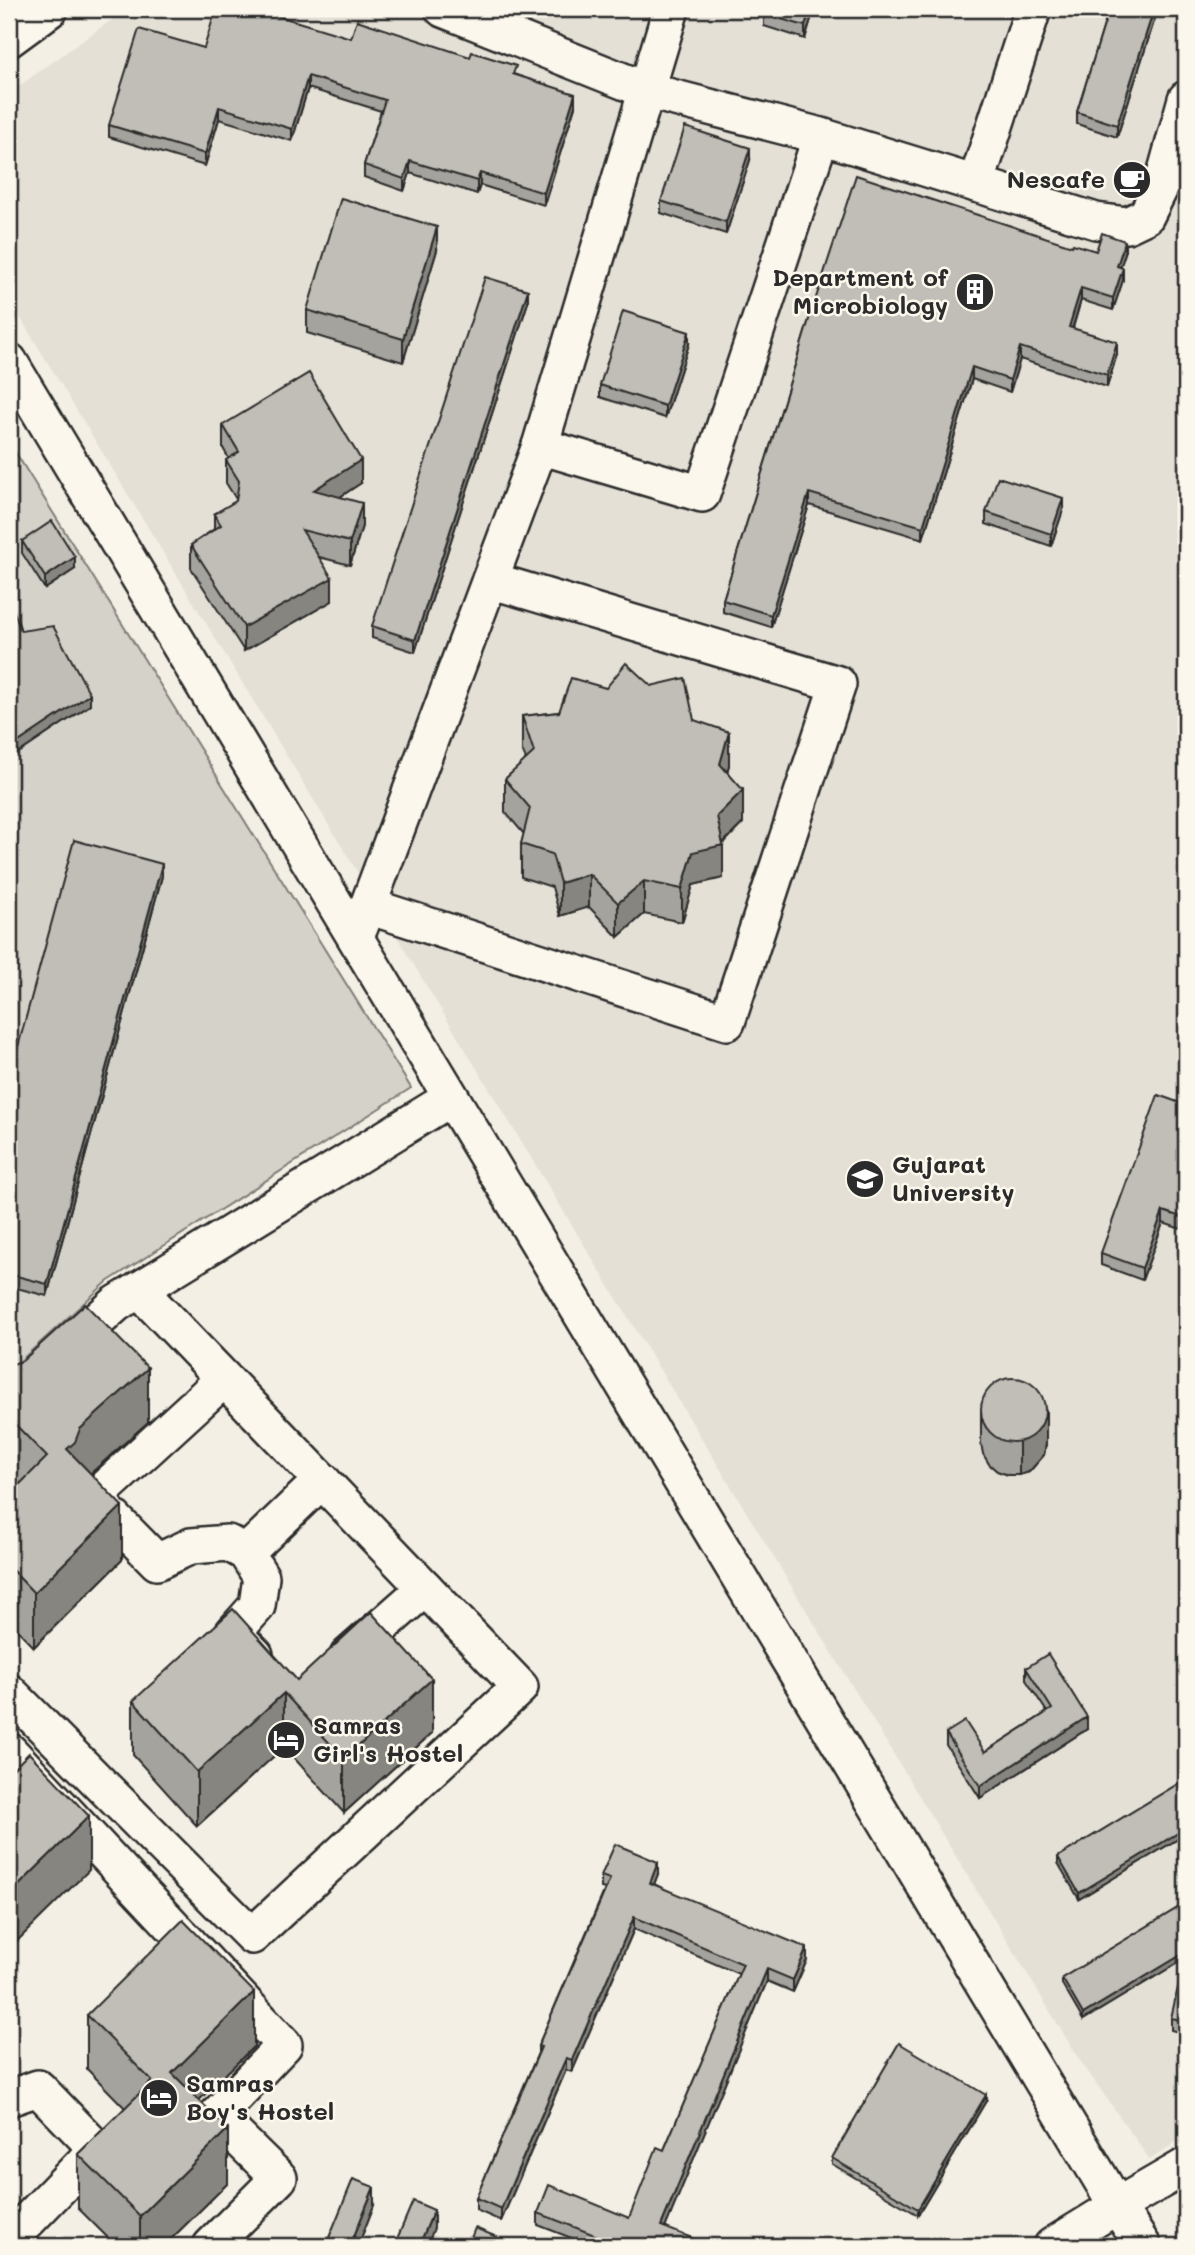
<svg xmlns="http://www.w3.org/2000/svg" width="1195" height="2255" viewBox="0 0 1195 2255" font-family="Mali,sans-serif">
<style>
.built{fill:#e4e0d6}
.green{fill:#d5d2c9;stroke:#807e7a;stroke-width:2}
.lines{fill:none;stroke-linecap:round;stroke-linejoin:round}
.minor-casing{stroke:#2b2b2b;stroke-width:40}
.minor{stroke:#fbf7ec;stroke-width:35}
.wall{fill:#a5a39d;stroke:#2b2b2b;stroke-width:2}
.shaded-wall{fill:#86857f;stroke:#2b2b2b;stroke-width:2}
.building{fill:#c0beb6;stroke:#2b2b2b;stroke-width:2}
.labels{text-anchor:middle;stroke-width:5;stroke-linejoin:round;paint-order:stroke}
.poi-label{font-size:24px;font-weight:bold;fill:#2b2b2b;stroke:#fbf7ec;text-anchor:start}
</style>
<rect width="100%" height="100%" fill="#f3efe4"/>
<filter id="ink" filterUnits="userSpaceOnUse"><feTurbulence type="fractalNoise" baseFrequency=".0143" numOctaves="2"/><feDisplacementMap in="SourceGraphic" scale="14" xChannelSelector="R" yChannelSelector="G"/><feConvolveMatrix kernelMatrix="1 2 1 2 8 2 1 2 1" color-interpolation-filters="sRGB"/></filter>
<g filter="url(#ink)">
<polygon class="built" points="127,9 1186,9 1186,2135 1150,2160 1079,2059 9,299 9,93"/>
<polygon class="green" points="9,442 411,1088 107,1282 9,1371"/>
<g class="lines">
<g class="minor-casing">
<g id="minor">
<polyline points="443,9 648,91 821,136 1096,221 1127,225 1146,216 1163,182 1186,99"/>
<polyline points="9,39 50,9"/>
<polyline points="976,184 1033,9"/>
<polyline points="9,361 1117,2206 1052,2246"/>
<polyline points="540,446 702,494 821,136"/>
<polyline points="368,906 727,1022 838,684 490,580"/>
<polyline points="360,927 540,446 671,9"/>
<polyline points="224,1379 94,1498 157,1562 191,1546 228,1543 246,1553 261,1577 257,1606 233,1633 255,1655"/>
<polyline points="9,1400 116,1304 451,1098"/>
<polyline points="246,1553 322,1480"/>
<polyline points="348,1656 425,1588"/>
<polyline points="9,1692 252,1936 520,1687 139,1290"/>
<polyline points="9,1751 284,2045 216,2116 279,2178 211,2246"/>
<polyline points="9,2098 38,2088 97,2149 9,2240"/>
<polyline points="1143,2246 1117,2206 1186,2166"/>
</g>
</g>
<use href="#minor" class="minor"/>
</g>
<g class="wall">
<polygon points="766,9 814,9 805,39 764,26 764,14"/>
<polygon points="1109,9 1158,9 1117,137 1077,124 1077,112"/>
<polygon points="351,38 516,75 575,106 544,205 480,185 477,194 410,173 404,191 364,177 364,165 381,111 308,88 292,141 219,119 205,166 109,137 109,125 204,48"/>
<polygon points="750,160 726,234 661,213 661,201"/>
<polygon points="1072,246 1096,251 1125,253 1120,267 1123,280 1113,310 1081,300 1073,328 1117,354 1107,387 1020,359 1010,392 972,379 923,539 809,505 771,627 723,612 723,600 811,313"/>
<polygon points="437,250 403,362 307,333 307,310"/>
<polygon points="528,302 415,652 372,638 372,626"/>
<polygon points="689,344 665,418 600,397 600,385"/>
<polygon points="223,425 361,483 340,497 362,526 350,565 319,557 332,601 244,651 191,568 191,545 214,529 214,514 236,501 236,499 226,483 226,460 229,459 223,448"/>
<polygon points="1063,510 1051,546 986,524 986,512"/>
<polygon points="22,541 75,569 45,589 22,553"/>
<polygon points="9,598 21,631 90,705 17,754 9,743"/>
<polygon points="651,686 694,720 729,765 727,772 743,823 723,844 723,878 693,885 682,922 644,914 618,937 589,907 560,916 552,887 521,877 521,844 524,834 505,812 505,779 526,760 522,750 522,716 559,712 606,688"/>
<polygon points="162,876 47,1296 9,1286 9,1080"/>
<polygon points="1186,1105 1186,1214 1181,1229 1163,1223 1142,1280 1101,1265 1101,1253"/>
<polygon points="9,1365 148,1422 91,1474 122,1560 34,1647 9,1621 9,1495 20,1484 9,1472"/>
<polygon points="981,1410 1046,1444 1044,1455 1029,1472 1019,1475 1008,1475 997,1471 989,1464 983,1454 981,1443"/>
<polygon points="1026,1668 1087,1729 980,1798 946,1745 946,1733 985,1752 1047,1712 1026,1680"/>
<polygon points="297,1680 432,1733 344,1813 284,1747 197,1826 133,1755 133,1701"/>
<polygon points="1186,1779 1186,1834 1079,1899 1058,1863 1058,1857"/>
<polygon points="658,1874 654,1884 807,1960 793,1992 767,1981 665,2227 692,2246 592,2246 538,2225 538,2213 629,2218 664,2150 739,1974 634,1929 572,2072 566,2070 501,2221 476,2210 476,2198 538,2053 538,2046 605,1889 601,1888 601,1876"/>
<polygon points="1186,1903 1186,1958 1083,2020 1062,1984 1062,1978"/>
<polygon points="1186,1985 1186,2034 1171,2030 1171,2018"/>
<polygon points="87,2015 254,2046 199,2100 228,2183 164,2246 116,2246 78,2208 78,2154 125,2108 87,2069"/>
<polygon points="986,2101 918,2215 832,2164 832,2158"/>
<polygon points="374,2205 358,2246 328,2246 328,2240"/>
</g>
<g class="shaded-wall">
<polygon points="810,9 814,9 805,39 805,26"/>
<polygon points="1154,9 1158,9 1117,137 1117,125"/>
<polygon points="308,76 308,88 292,141 292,129"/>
<polygon points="575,94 575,106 544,205 544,193"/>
<polygon points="219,107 219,119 205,166 205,154"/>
<polygon points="750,148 750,160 726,234 726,222"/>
<polygon points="410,161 410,173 404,191 404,179"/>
<polygon points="480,173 480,185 477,194 477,181"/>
<polygon points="437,227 437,250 403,362 403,339"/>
<polygon points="1125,241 1125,253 1117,278 1117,266"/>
<polygon points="1123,268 1123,280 1113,310 1113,298"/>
<polygon points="1081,288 1081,300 1069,339 1069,327"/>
<polygon points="528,290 528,302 415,652 415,640"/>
<polygon points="689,332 689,344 665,418 665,406"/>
<polygon points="1117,342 1117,354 1107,387 1107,375"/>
<polygon points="1020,347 1020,359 1010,392 1010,380"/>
<polygon points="972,367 972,379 923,539 923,527"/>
<polygon points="361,460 361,483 314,514 314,490"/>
<polygon points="809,493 809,505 771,627 771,615"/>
<polygon points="1063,498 1063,510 1051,546 1051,534"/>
<polygon points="362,503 362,526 350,565 350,542"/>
<polygon points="75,557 75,569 45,589 45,577"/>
<polygon points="332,578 332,601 244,651 244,627"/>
<polygon points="90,694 90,705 17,754 17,743"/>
<polygon points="729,732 729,765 720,797 720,764"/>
<polygon points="743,790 743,823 720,846 723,845 723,878 693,885 682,922 682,889 693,852 717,816"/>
<polygon points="162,864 162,876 47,1296 47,1284"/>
<polygon points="589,874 589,907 560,916 560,883"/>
<polygon points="644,881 644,914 618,937 618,903"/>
<polygon points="1186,1202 1186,1214 1181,1229 1181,1217"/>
<polygon points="1163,1211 1163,1223 1142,1280 1142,1268"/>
<polygon points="148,1368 148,1422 80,1483 67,1449 80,1429"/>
<polygon points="1046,1411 1046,1444 1044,1455 1029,1472 1019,1475 1019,1442"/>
<polygon points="122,1506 122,1560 34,1647 34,1593"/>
<polygon points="432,1679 432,1733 344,1813 344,1759"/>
<polygon points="284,1693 284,1747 197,1826 197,1772"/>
<polygon points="1087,1717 1087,1729 980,1798 980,1786"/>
<polygon points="89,1816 89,1870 9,1949 9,1895"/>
<polygon points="1186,1828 1186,1834 1079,1899 1079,1893"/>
<polygon points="658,1862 658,1874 650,1895 650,1883"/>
<polygon points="634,1917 634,1929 572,2072 572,2060"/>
<polygon points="807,1948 807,1960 793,1992 793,1980"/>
<polygon points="1186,1952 1186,1958 1083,2020 1083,2014"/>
<polygon points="767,1969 767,1981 661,2238 661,2226"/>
<polygon points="254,1992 254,2046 172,2127 172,2073"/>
<polygon points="566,2058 566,2070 501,2221 501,2209"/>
<polygon points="986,2095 986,2101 918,2215 918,2209"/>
<polygon points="228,2129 228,2183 164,2246 140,2246 140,2216"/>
<polygon points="374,2187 374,2205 358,2246 350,2246"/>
<polygon points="434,2210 434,2228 427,2246 419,2246"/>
</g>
<g class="building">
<polygon points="216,9 255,9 351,38 357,20 470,57 472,52 516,66 513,74 575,94 544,193 480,173 477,181 410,161 404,179 364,165 385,100 308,76 292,129 219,107 205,154 109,125 139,29 204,48"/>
<polygon points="766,9 810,9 805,26 764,14"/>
<polygon points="1109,9 1154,9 1117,125 1077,112"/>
<polygon points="685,127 750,148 726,222 661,201"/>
<polygon points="856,175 1072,246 1073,244 1096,251 1102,233 1125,241 1117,266 1123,268 1113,298 1081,288 1069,327 1117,342 1107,375 1020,347 1010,380 972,367 923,527 809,493 771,615 723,600 811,313"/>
<polygon points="341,198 437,227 403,339 307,310"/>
<polygon points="485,277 528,290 415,640 372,626"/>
<polygon points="623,311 689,332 665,406 600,385"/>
<polygon points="309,373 361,460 314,490 362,503 350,542 302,530 332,578 244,627 191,545 221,525 214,514 236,501 239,481 226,460 239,452 223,425"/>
<polygon points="998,477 1063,498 1051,534 986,512"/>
<polygon points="52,521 75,557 45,577 22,541"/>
<polygon points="9,598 21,631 53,626 90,694 17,743 9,732"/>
<polygon points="626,663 651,686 685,678 694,720 729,732 720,764 743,790 717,816 723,845 693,852 682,889 644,881 618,903 589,874 560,883 552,854 521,844 530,808 505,779 534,752 522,716 559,712 571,678 606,688"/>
<polygon points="74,840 162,864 47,1284 9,1274 9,1276 9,1080"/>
<polygon points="1158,1095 1186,1105 1186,1202 1181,1217 1163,1211 1142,1268 1101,1253"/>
<polygon points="85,1304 148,1368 80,1429 75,1442 67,1449 122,1506 34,1593 9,1567 9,1495 47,1457 9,1418 9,1365 22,1361"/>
<circle cx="1013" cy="1410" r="32"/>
<polygon points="233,1609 297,1680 371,1612 432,1679 344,1759 284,1693 197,1772 133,1701"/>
<polygon points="1048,1654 1087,1717 980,1786 946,1733 965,1721 985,1752 1052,1709 1026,1668"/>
<polygon points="29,1753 89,1816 9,1895 9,1773"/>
<polygon points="1186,1779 1186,1828 1079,1893 1058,1857"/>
<polygon points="615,1844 658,1862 650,1883 807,1948 793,1980 767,1969 661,2226 692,2238 688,2246 617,2246 618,2244 538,2213 549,2185 629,2218 657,2147 664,2150 743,1964 634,1917 572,2060 566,2058 501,2209 476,2198 541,2047 538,2046 610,1879 601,1876"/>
<polygon points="1186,1903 1186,1952 1083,2014 1062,1978"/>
<polygon points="183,1920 254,1992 172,2073 228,2129 140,2216 78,2154 152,2081 87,2015"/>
<polygon points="1179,1983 1186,1985 1186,2021 1171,2018"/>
<polygon points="899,2043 986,2095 918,2209 832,2158"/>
<polygon points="353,2179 374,2187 350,2246 342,2246 328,2240"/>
<polygon points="413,2201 434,2210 419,2246 394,2246"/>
<polygon points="475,2228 497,2237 493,2246 468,2246"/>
</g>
</g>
<defs>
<g id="cafe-disc" transform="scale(2.0125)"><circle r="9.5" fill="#2b2b2b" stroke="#fbf7ec"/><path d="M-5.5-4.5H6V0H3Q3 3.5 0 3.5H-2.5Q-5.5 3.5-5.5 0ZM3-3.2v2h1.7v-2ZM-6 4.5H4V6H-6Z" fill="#fff"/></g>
<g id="building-disc" transform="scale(2.0125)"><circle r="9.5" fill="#2b2b2b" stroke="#fbf7ec"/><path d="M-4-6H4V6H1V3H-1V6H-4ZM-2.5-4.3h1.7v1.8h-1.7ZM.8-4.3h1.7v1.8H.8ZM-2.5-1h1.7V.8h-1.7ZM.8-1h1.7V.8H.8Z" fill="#fff"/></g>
<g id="university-disc" transform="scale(2.0125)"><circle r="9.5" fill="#2b2b2b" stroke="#fbf7ec"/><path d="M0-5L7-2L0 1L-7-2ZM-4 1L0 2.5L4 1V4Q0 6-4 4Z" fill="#fff"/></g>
<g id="hotel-disc" transform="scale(2.0125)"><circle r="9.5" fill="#2b2b2b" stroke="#fbf7ec"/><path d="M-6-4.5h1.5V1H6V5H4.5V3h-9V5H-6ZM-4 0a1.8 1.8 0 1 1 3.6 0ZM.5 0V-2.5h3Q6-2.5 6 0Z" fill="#fff"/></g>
</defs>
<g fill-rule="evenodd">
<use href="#cafe-disc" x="1132" y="180"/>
<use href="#building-disc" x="975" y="292"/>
<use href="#university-disc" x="865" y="1179"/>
<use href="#hotel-disc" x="286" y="1740"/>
<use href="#hotel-disc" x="159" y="2098"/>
</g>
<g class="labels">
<g class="poi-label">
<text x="1105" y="188" text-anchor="end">Nescafe</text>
<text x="948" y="286" text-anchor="end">Department of<tspan x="948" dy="28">Microbiology</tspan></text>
<text x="892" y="1173">Gujarat<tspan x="892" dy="28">University</tspan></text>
<text x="313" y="1734">Samras<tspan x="313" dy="28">Girl's Hostel</tspan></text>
<text x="186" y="2092">Samras<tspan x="186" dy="28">Boy's Hostel</tspan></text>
</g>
</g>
<rect width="1195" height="2255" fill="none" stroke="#fbf7ec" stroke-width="35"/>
<rect x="18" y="18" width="1160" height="2220" fill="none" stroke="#2b2b2b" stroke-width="2.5" filter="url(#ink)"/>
</svg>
